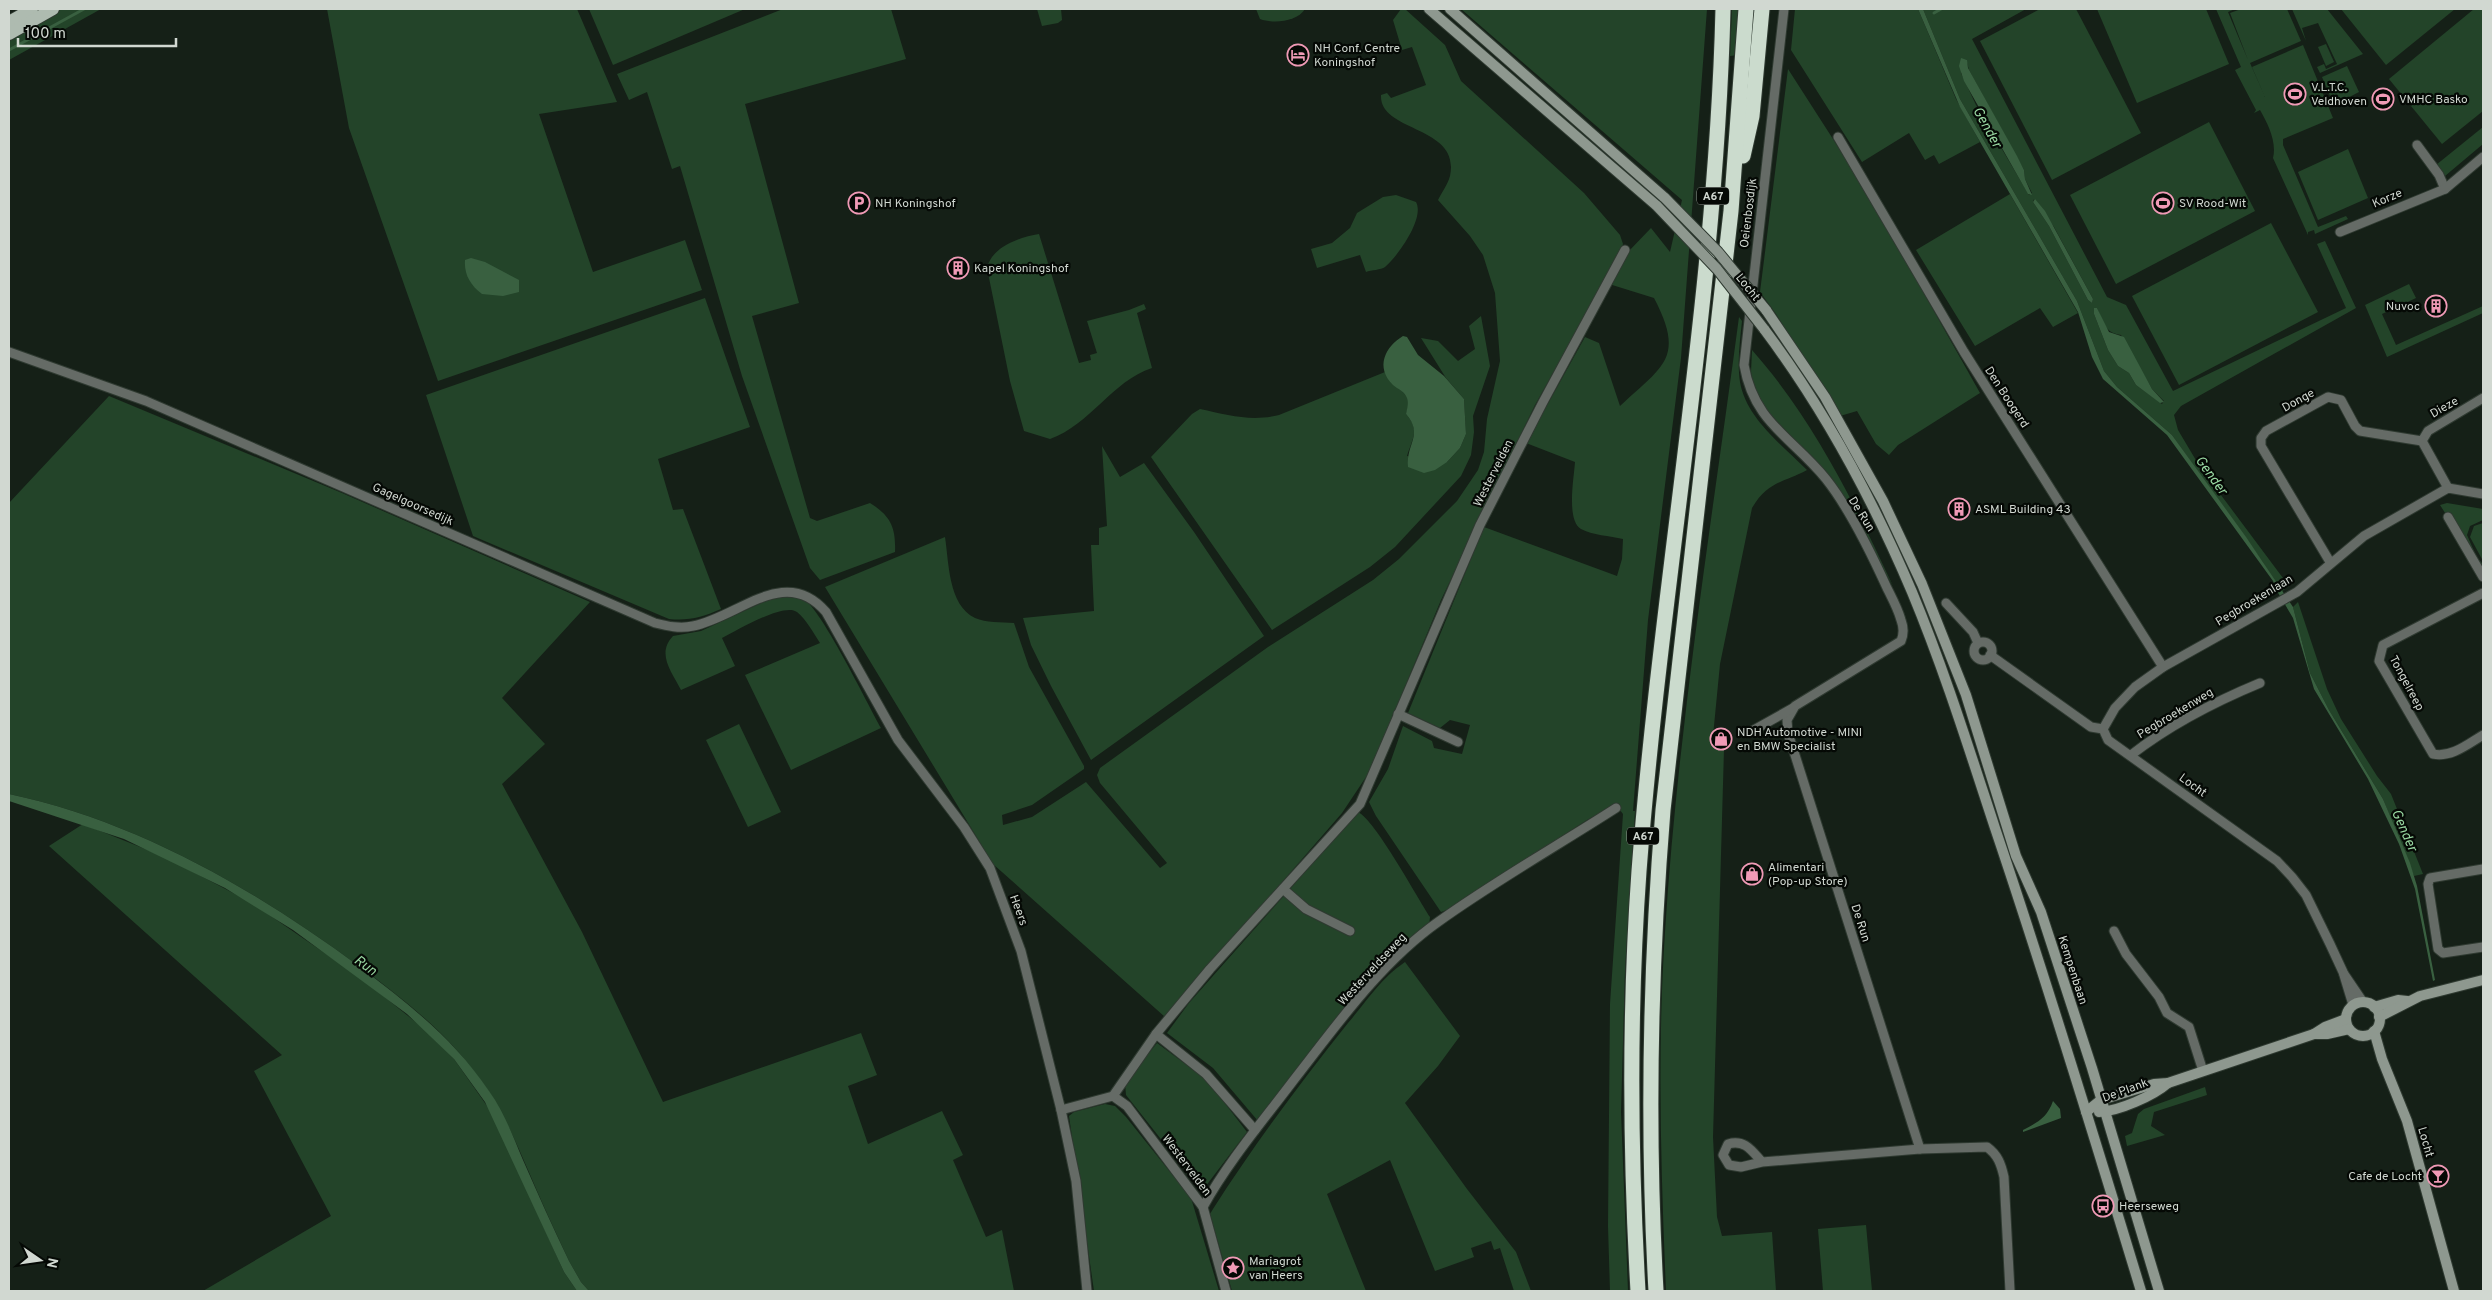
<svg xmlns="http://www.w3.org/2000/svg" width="2492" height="1300" viewBox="0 0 2492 1300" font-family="Overpass,sans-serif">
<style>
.green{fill:#234429;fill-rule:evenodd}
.water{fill:#396040}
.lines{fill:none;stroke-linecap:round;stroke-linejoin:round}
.stream{stroke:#396040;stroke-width:3}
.street-casing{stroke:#2f3a31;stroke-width:11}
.secondary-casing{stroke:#2f3a31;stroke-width:12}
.primary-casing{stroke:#2f3a31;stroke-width:14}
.highway-casing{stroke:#2f3a31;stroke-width:17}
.street{stroke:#656b66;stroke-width:9}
.secondary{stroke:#8e988f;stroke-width:10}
.primary{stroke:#aebbb0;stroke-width:12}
.highway{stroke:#cbdbcd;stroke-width:15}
.secondary-bridge-casing{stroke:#2f3a31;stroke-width:12;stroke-linecap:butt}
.secondary-bridge{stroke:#8e988f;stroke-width:10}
.labels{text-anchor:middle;stroke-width:4.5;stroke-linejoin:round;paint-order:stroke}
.shield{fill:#050905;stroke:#949a94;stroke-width:1}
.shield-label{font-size:11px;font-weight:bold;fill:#d1d8d1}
.poi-label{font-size:12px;fill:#d1d8d1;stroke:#050905;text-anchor:start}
.street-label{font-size:12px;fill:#d1d8d1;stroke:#050905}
.water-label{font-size:14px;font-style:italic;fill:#99d8a2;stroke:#050905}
</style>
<rect width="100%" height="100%" fill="#152017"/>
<g class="green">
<polygon points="58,9 101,9 9,60 9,37"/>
<polygon points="327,9 577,9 617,102 539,114 593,272 685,240 702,290 438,381 349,128"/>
<polygon points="589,9 745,9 613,65"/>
<path d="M783 9H891L906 59 745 104 799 303 752 316 810 518 817 521 870 503C891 516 896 528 895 552L820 580 810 568 742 376 680 166 672 169 647 92 629 100 617 74Z"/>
<polygon points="1037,9 1061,9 1062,20 1058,23 1042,26"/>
<path d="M1256 9H1305C1297 22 1273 24 1260 19Z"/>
<path d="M1401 9H1405L1445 45 1461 81 1584 193 1620 235 1623 244 1620 254 1535 405 1441 600 1370 771 1342 813 1165 1017 993 864 825 587 945 537C949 562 948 605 975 618 986 623 1001 622 1014 623L1029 667 1084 766V769L1032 805 1002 815 1003 825 1032 817 1086 782 1160 868 1167 863 1100 783 1097 775 1100 768 1268 647 1373 580 1399 559 1457 501 1478 470 1484 452 1487 419 1500 361 1495 293 1483 255 1470 236 1438 200C1442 192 1448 184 1450 176 1461 125 1379 133 1381 95L1387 93 1391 98 1426 85 1412 47 1402 50 1393 20Z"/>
<path d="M1461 9H1707L1681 358 1648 620 1633 811H1635L1625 970 1621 1112 1628 1291H1610L1608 1226 1610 1004 1623 814 1616 805 1587 820 1450 909 1441 912 1376 816 1369 802 1388 769 1403 726 1432 741 1434 748 1462 754 1470 725 1450 720 1440 728 1408 713 1484 527 1617 576 1622 559 1623 539C1610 536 1592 535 1581 529 1566 520 1574 478 1575 462L1526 443 1585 337 1599 343 1620 406C1662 366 1686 359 1654 298L1609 284 1628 252 1651 228 1670 252 1682 200Z"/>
<polygon points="1732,9 1740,9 1738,55 1730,56"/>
<polygon points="1795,9 1918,9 1956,99 1980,142 1939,164 1934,155 1925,160 1909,133 1862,162 1791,50"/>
<path d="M1923 9H2026L1972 39 2107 297 2126 305 2173 391 2346 308 2317 244 2325 241 2356 308 2181 406 2174 415 2178 430 2200 467 2289 586 2281 592 2262 561 2172 435 2117 387 2104 371 2077 301 1960 99ZM1966 59 1969 70 2024 170 2025 179 2032 193 2029 195 1976 105 1961 73ZM2034 199 2054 227 2093 299 2092 303 2088 300 2049 226 2033 202ZM2097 308C2103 322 2105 333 2121 335L2152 389 2164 401 2162 404 2136 385 2129 373 2118 366 2108 350 2094 314Z"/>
<polygon points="2040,9 2076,9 2141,133 2052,180 1980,41"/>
<polygon points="2097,9 2206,9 2229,64 2137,103"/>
<path d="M2216 9H2235L2228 12 2248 60 2230 13 2241 9H2287L2301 41 2250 63 2265 97 2252 67 2303 45 2333 118 2283 139V145L2318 227 2346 216 2348 219 2315 234 2314 230 2308 232V235L2273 158C2277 142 2268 124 2260 110L2254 113 2256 110 2235 70 2241 67Z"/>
<polygon points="2292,9 2327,9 2363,54 2320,73 2317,67 2324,64 2326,69 2337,64 2318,23 2302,28 2306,41"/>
<polygon points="2341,9 2455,9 2386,65"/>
<polygon points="2474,9 2483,9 2483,111 2442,144 2389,79"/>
<polygon points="2326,44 2334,62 2326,66 2318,47"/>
<polygon points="2347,66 2359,92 2334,105 2322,77"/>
<polygon points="1788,69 1867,192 1980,393 1898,445 1889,455 1876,444 1857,411 1840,416 1776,314 1760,292"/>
<polygon points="2209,122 2255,211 2116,284 2070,195"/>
<polygon points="2483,127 2483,144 2445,176 2436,165"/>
<polygon points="2348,149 2368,198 2318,220 2298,172"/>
<polygon points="2010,194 2078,313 2053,327 2040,308 1975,346 1916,250"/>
<path d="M1396 195 1416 202C1425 218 1398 256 1385 267 1381 270 1371 270 1366 272L1360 255 1317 268 1311 249 1332 243 1350 228 1357 213 1383 197Z"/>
<polygon points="2271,223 2318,312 2179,385 2132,296"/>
<path d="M1039 234 1079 363 1091 360 1090 355 1097 353 1087 321 1129 310 1144 304 1146 309 1137 313 1152 368C1112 381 1090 425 1050 439L1024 431 1010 381 987 268C992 246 1021 237 1039 234Z"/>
<polygon points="2409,284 2416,298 2382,314 2396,345 2483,306 2483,313 2387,357 2365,305"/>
<path d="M705 298 750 427 658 459 673 510 683 509 721 609C703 617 689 621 669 619L473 536 426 395Z"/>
<path d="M1481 316 1490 366 1473 416 1474 432 1471 455 1461 476 1395 547 1370 567 1272 630 1151 457 1192 414 1200 409C1228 415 1251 422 1279 415L1385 372C1389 383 1408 393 1409 401 1409 405 1407 410 1406 414 1420 430 1413 437 1407 456L1447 462 1460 448 1466 434 1464 399 1446 378 1421 338 1438 341 1458 361 1475 349 1469 326Z"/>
<path d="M1739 317 1742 321C1740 341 1737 362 1740 382 1746 418 1783 446 1807 470 1783 483 1768 481 1752 508L1720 664 1713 736 1724 749 1713 1137 1717 1217 1722 1236 1772 1232 1776 1291H1666C1661 1172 1657 1052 1665 932 1678 726 1712 521 1739 317Z"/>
<path d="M1752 350C1814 420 1854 503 1893 586L1831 477 1764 408 1754 392 1751 372Z"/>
<path d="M109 396 342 493 590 602 502 698 545 744 502 784 582 932 663 1102 861 1033 877 1075 848 1086 868 1144 942 1111 963 1155 953 1160 986 1237 1002 1230 1014 1291H589L581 1282 569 1261C555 1231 541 1201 528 1170 514 1138 501 1107 480 1079 447 1033 405 1000 360 967 256 890 137 821 9 794V503Z"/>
<polygon points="1102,446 1120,477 1144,463 1194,532 1264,636 1091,760 1051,686 1031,645 1023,618 1094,611 1091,545 1099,545 1099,528 1107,526"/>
<polygon points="2447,503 2483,509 2483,520 2470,526 2467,535 2477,558 2483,564 2483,572 2440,505"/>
<polygon points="2483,523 2483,561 2470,537 2474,526"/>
<path d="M774 597C781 597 794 594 801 597 818 602 869 707 881 728L791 770 745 675 820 643C814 634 806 619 797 612 784 602 736 631 722 638L735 666 681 690C672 672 656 654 673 636L701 631Z"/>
<polygon points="2298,602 2327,689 2341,719 2377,776 2391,794 2423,874 2414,876 2383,799 2329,710 2310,673 2293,607"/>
<polygon points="739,724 781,812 748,827 706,740"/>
<path d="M1358 812C1375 820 1417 897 1430 917L1429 925 1378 970 1349 1001 1258 1121 1213 1068 1167 1033 1189 1003Z"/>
<polygon points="83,824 165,857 252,903 361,978 428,1032 454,1059 492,1113 564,1272 577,1291 203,1291 331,1216 254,1071 282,1055 49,846"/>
<path d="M1405 962 1460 1036 1438 1066 1405 1103 1467 1189 1516 1252 1531 1291H1514L1500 1248 1494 1250 1491 1241 1471 1248 1474 1257 1435 1271 1390 1160 1327 1194 1366 1291H1232L1210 1214 1213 1209C1254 1145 1300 1083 1348 1023 1368 1000 1379 980 1405 962Z"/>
<polygon points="1157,1043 1207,1080 1247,1132 1202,1191 1126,1095 1125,1083"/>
<polygon points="2205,1087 2207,1095 2154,1112 2151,1126 2165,1135 2127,1146 2125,1136 2132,1133 2138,1114 2144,1109"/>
<polygon points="1105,1104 1115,1106 1126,1117 1191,1198 1219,1291 1094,1291 1069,1116 1074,1112"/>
<polygon points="1866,1225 1872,1291 1823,1291 1818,1229"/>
</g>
<g class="water">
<polygon points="1918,9 1923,9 1960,99 2077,301 2104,371 2117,387 2172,435 2246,537 2293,607 2310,673 2329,710 2383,799 2410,863 2417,886 2435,980 2433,981 2415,889 2399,844 2368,779 2314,689 2293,618 2277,591 2273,581 2167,435 2103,379 2092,357 2078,312 1960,107"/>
<polygon points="1961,58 1967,60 1968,68 2017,156 2024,170 2025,179 2032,195 2028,194 1964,81 1959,66"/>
<polygon points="2035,199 2045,211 2093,299 2092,303 2088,300 2049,226 2033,202"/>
<path d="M471 258 485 262 519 280V292L503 296 482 294C470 285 464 274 465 260Z"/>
<polygon points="2094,308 2097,308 2109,332 2124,337 2152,389 2164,402 2160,403 2136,385 2129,373 2118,366 2108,350 2094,314"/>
<path d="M1403 336 1407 337 1418 355 1444 376 1464 399 1466 434 1460 448 1447 462 1435 470 1424 473 1408 467C1406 443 1424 435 1406 414 1407 409 1409 403 1407 398 1405 392 1398 389 1393 385 1375 367 1385 347 1403 336Z"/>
<path d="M9 794C137 821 256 890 360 967 410 1005 454 1039 489 1091 504 1112 513 1136 523 1160 538 1194 553 1228 569 1261L581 1282 589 1291H577L564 1272 485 1102 454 1059 407 1014 293 930 225 888 124 839 9 801Z"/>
<path d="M2053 1101 2060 1109 2061 1118 2023 1132V1130C2038 1122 2047 1118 2053 1101Z"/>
</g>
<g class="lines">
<g class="stream">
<polyline points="1934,13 1941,9"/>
<polyline points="9,50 84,9"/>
</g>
<g class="street-casing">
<g id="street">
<path d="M1784 9 1744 365C1754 423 1792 437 1826 479 1849 508 1872 555 1887 588 1892 598 1898 609 1901 620 1904 628 1904 634 1901 641L1795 706 1787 720 1788 733 1920 1149"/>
<polyline points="1838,137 1964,352 2163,667"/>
<polyline points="2417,145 2439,175 2445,189"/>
<polyline points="2340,232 2445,189 2483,157"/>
<path d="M9 352 146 401 655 623C667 626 680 629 693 626 739 617 785 564 826 612L898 740 964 827 990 868 1021 951 1061 1110 1076 1181 1087 1291"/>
<polyline points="2422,441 2428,431 2483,398"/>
<polyline points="2448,517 2483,577"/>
<polyline points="2330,562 2261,446 2261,438 2266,431 2328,397 2341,400 2355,426 2360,431 2422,441 2448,488"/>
<path d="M2483 593 2383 645 2379 661 2433 754C2451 758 2468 744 2483 735"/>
<polyline points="1946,603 1973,632 1978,643"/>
<circle cx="1983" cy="651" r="9"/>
<polyline points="1990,655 2091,727 2103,729 2108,740 2277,861 2292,877 2306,895 2330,944 2343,972 2353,1005"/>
<polyline points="1398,714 1458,742"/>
<polyline points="2103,729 2115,708 2135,687 2163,667 2297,592 2364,536 2448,488 2483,494"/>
<polyline points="1752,731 1793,708"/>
<path d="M2131 755C2171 724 2214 702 2260 683"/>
<polyline points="2483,869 2430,878 2428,884 2438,949 2443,953 2483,947"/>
<polyline points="1283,889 1306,909 1350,931"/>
<polyline points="2114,931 2126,954 2159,997 2167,1013 2189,1027 2203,1071"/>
<polyline points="2344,974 2363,1002"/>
<polyline points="1156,1034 1206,1074 1255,1130"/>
<polyline points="1113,1096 1127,1106 1203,1207 1226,1291"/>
<polyline points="1061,1110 1113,1096 1156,1034 1210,969 1360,804 1480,525 1543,402 1625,250"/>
<path d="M1762 1162C1752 1151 1745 1139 1728 1144L1723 1155 1729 1165 1741 1167 1762 1162 1920 1149 1987 1147C1998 1155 2001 1164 2004 1177L2010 1291"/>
<path d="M1203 1207C1228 1162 1262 1122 1293 1081 1336 1026 1380 963 1438 922 1495 881 1557 846 1616 808"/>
</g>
</g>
<g class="secondary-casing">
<g id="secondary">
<polyline points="1429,9 1657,206"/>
<polyline points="1450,9 1665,198"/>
<polyline points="1766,310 1825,397 1883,501 1922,584 1966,695 2016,856 2041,912 2092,1068 2159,1291"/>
<path d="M1764 329C1824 409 1873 500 1912 592 1944 669 1969 749 1995 828 2047 982 2094 1136 2141 1291"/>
<circle cx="2363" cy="1019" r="17"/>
<polyline points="2374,1007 2398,1000 2407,1001"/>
<polyline points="2379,1017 2420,996 2483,980"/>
<polyline points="2374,1031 2382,1059 2407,1121 2454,1291"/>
<polyline points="2314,1034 2327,1034 2349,1029"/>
<polyline points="2086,1112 2101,1100 2154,1084 2168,1083 2314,1034 2325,1027 2346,1019"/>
<path d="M2099 1112C2119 1111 2153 1096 2168 1083"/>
</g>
</g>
<g class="primary-casing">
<g id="primary">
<polyline points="9,22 32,9"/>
<polyline points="9,34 53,9"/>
</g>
</g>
<g class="highway-casing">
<g id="highway">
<polyline points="1743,156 1752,116 1762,9"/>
<path d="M1638 1291C1630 1151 1629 1011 1639 871 1661 583 1716 298 1723 9"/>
<path d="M1656 1291C1647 1130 1650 970 1663 810L1731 211 1746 9"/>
</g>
</g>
<use href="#street" class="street"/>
<use href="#secondary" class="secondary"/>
<use href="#primary" class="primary"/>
<use href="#highway" class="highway"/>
<g class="secondary-bridge-casing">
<g id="secondary-bridge">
<polyline points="1665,198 1718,252 1766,310"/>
<polyline points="1657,206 1717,269 1764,329"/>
</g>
</g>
<use href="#secondary-bridge" class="secondary-bridge"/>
</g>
<defs>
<g id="hotel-ring" transform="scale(1.125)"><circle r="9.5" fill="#050905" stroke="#f09ab6" stroke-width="1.5"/><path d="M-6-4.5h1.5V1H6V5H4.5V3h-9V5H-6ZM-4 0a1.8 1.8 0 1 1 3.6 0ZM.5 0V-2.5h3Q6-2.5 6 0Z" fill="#f09ab6"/></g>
<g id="stadium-ring" transform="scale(1.125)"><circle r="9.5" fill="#050905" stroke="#f09ab6" stroke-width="1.5"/><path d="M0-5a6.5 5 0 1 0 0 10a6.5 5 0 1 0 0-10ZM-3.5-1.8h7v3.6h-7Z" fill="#f09ab6"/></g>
<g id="parking-ring" transform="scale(1.125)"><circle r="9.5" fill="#050905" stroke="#f09ab6" stroke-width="1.5"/><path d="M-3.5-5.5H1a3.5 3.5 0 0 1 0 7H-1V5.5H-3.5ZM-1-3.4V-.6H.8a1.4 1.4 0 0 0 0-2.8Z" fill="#f09ab6"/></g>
<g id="building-ring" transform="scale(1.125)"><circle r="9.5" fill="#050905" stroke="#f09ab6" stroke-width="1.5"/><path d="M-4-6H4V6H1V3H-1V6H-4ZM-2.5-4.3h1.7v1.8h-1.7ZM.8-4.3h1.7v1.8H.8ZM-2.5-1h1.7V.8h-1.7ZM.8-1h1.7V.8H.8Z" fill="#f09ab6"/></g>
<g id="shop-ring" transform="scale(1.125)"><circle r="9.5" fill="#050905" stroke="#f09ab6" stroke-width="1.5"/><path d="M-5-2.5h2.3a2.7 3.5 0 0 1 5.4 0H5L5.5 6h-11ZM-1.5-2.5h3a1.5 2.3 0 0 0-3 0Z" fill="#f09ab6"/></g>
<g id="bar-ring" transform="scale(1.125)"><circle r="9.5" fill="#050905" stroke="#f09ab6" stroke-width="1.5"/><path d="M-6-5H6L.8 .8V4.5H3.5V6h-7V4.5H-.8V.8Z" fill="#f09ab6"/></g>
<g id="bus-ring" transform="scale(1.125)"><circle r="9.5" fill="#050905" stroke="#f09ab6" stroke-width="1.5"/><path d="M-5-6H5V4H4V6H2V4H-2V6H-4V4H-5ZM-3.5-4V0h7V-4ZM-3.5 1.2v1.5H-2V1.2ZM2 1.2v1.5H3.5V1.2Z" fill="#f09ab6"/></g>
<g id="sight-ring" transform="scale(1.125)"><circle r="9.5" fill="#050905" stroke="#f09ab6" stroke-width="1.5"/><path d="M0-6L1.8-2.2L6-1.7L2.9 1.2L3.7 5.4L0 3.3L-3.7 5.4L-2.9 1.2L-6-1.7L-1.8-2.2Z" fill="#f09ab6"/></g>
</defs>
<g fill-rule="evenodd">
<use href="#hotel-ring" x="1298" y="55"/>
<use href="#stadium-ring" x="2295" y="94"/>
<use href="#stadium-ring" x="2383" y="99"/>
<use href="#parking-ring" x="859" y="203"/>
<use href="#stadium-ring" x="2163" y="203"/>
<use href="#building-ring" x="958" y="268"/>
<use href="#building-ring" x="2436" y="306"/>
<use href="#building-ring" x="1959" y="509"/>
<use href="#shop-ring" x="1721" y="739"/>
<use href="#shop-ring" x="1752" y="874"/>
<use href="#bar-ring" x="2438" y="1176"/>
<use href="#bus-ring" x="2103" y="1206"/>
<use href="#sight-ring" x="1233" y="1268"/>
</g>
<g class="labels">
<g class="shield">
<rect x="1697" y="187.5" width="32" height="17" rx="4"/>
<rect x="1627" y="827.5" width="32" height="17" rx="4"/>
</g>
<g class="shield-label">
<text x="1713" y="200">A67</text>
<text x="1643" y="840">A67</text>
</g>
<g class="poi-label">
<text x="1314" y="52">NH Conf. Centre<tspan x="1314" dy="14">Koningshof</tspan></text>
<text x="2311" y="91">V.L.T.C.<tspan x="2311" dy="14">Veldhoven</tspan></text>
<text x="2399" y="103">VMHC Basko</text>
<text x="875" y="207">NH Koningshof</text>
<text x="2179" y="207">SV Rood-Wit</text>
<text x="974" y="272">Kapel Koningshof</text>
<text x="2420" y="310" text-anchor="end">Nuvoc</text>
<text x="1975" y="513">ASML Building 43</text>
<text x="1737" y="736">NDH Automotive - MINI<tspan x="1737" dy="14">en BMW Specialist</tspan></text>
<text x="1768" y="871">Alimentari<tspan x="1768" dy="14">(Pop-up Store)</tspan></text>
<text x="2422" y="1180" text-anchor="end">Cafe de Locht</text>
<text x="2119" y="1210">Heerseweg</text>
<text x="1249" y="1265">Mariagrot<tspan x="1249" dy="14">van Heers</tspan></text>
</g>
<g class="street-label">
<text transform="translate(2387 198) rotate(-23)" y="4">Korze</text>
<text transform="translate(1748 213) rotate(-83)" y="4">Oeienbosdijk</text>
<text transform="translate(1748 287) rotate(51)" y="4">Locht</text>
<text transform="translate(2007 397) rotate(57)" y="4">Den Boogerd</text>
<text transform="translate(2298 400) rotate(-29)" y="4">Donge</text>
<text transform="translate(2444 407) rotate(-30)" y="4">Dieze</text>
<text transform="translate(1493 473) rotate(-63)" y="4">Westervelden</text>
<text transform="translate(413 504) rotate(24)" y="4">Gagelgoorsedijk</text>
<text transform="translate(1862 514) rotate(58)" y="4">De Run</text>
<text transform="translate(2254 600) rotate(-31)" y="4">Pegbroekenlaan</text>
<text transform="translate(2407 683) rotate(62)" y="4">Tongelreep</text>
<text transform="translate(2175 713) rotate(-31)" y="4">Pegbroekenweg</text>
<text transform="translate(2193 785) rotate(36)" y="4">Locht</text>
<text transform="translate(1019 910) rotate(70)" y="4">Heers</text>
<text transform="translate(1861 923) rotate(72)" y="4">De Run</text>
<text transform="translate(1372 969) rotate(-47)" y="4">Westerveldseweg</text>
<text transform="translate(2073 970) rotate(72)" y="4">Kempenbaan</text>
<text transform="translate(2125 1090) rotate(-20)" y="4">De Plank</text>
<text transform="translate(2426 1142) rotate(74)" y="4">Locht</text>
<text transform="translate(1187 1165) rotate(53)" y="4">Westervelden</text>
</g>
<g class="water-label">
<text transform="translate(1988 127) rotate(61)" y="5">Gender</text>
<text transform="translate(2212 475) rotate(54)" y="5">Gender</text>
<text transform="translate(2405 830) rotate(66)" y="5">Gender</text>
<text transform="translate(366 965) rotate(36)" y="5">Run</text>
</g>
</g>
<rect width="2492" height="1300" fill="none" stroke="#d1d8d1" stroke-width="20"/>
<g transform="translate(40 1260) rotate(103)" stroke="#050905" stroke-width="4" paint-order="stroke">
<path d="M0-4L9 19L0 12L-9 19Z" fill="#d1d8d1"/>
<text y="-8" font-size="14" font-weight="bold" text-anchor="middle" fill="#d1d8d1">N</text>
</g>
<path d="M18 38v8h158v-8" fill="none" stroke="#d1d8d1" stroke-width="2.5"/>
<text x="25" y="38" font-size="15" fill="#d1d8d1" stroke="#050905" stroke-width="4" paint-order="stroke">100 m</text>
</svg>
